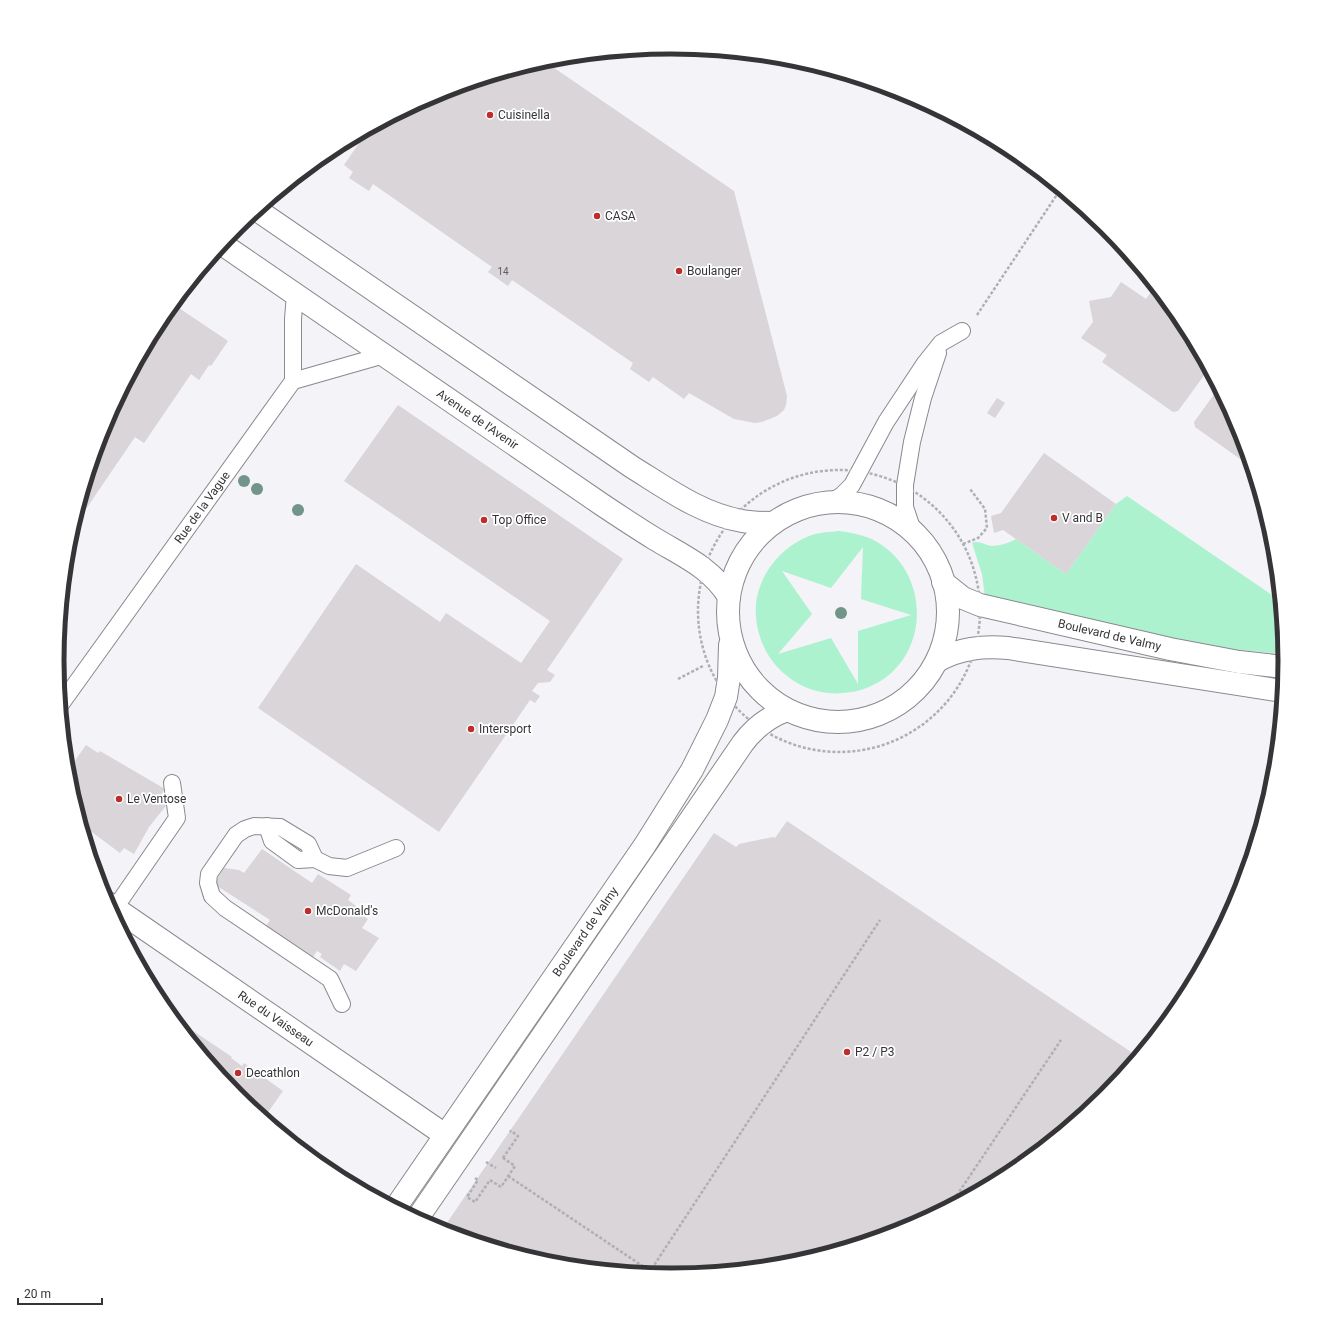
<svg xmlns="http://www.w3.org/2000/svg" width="1341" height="1322" viewBox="0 0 1341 1322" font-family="Roboto,sans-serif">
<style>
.green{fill:#adf2cf;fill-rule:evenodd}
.building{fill:#d9d5d9}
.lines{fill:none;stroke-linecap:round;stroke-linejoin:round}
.lane-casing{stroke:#89898e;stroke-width:18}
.street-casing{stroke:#89898e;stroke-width:24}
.secondary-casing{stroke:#89898e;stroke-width:24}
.path{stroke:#afafb4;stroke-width:2.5;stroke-dasharray:3 2;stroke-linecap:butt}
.lane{stroke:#fff;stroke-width:16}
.street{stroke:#fff;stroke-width:22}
.secondary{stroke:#fff;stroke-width:22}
.path-bridge{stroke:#afafb4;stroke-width:2.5;stroke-dasharray:3 2;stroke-linecap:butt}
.tree{fill:#729489}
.poi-dot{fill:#bc2d2d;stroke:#fff;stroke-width:1.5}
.labels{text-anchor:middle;stroke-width:3.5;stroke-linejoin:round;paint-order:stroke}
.number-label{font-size:10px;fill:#5e5d60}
.poi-label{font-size:12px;fill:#353538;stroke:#fff;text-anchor:start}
.street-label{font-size:12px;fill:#353538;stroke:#fff}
.rim{fill:none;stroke:#353538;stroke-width:5}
</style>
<rect width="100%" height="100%" fill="#f3f3f8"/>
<g class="green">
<path d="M1127 496 1278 599 1284 654 1217 648 985 597 982 574 972 543C978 540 985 545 991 546 1001 546 1008 543 1016 539L1066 574 1116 504Z"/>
<path d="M839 531C853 533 865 535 877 542 924 569 931 638 890 674 877 685 861 692 843 693 823 695 803 689 787 676 765 659 754 631 756 604 759 573 783 545 812 535 821 532 830 532 839 531ZM863 547 861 599 911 615 858 631V684L831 638 778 654 812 614 782 571 831 588Z"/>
</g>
<g class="building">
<polygon points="544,61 734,191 787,396 786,405 784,410 777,416 762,422 755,423 734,419 689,393 684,399 653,377 649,382 630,369 633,363 512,280 508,286 488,272 492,267 373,184 369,191 349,178 353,172 344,165 368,130 436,94"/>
<polygon points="1121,282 1146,299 1151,292 1168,304 1181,320 1208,370 1178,411 1173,412 1102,362 1107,355 1081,338 1093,322 1089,301 1111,297"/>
<polygon points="173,304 228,341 211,366 209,365 199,380 191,374 144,443 135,437 73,528 103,426 160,320"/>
<polygon points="1218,389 1238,426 1250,466 1195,427 1194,422"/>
<polygon points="997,398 1005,403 995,418 987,413"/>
<polygon points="398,405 623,559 547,670 555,675 550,682 538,683 532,691 540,696 535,703 530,700 439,832 258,708 356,564 440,622 446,613 521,663 550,621 344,481"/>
<polygon points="1044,453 1116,504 1066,574 1003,530 994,533 991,516 1001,513"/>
<polygon points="86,745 98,753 100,751 165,789 160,796 169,802 149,827 134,854 124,848 120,853 81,824 68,781 67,763 69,759 74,762"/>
<polygon points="787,821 1137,1056 1104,1095 1011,1172 905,1228 790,1263 670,1275 550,1263 442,1230 714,833 736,847 739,844 773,837 775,838"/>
<polygon points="262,849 312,883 318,874 351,895 348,900 360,909 358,913 368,919 362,928 379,938 356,971 344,964 340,971 320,957 322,954 317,951 313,957 266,926 270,920 214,884 224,868 239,870 244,873"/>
<polygon points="171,1016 232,1057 231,1058 242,1066 244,1063 283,1091 264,1118 236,1095"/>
</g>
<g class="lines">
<g class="lane-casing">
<g id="lane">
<polyline points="293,381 384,355"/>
<polyline points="831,502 842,495 852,485 886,422 925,363 941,343 962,331"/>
<polyline points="913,531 905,507 905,485 912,442 923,398 938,353"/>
<path id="s1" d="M61 704 293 381V319L295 294"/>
<polyline points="267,826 272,841 298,860 315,859"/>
<polyline points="115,908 177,818 172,783"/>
<polyline points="342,1004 330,979 225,908 212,896 208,883 209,874 236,835 245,829 254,826 280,827 308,844 315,859 329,866 347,868 396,848"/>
</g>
</g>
<g class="street-casing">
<g id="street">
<path id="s2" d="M106 902 445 1135"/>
</g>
</g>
<g class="secondary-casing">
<g id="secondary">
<path d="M257 210 632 467C666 488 701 514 742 521 752 523 763 523 773 523"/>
<path id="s3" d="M222 244 601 504C619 516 637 528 655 539 683 556 712 568 729 597"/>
<circle cx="838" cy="612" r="110"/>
<path id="s4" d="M943 582 963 598 980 605 1170 649 1239 662 1284 667"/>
<path d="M937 661C960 648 982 646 1008 648L1282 691"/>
<path id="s5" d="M396 1207 645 845 692 770 717 720 726 697 729 678 730 645"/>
<path d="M417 1219 743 743C755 727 768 717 787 710"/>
</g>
</g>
<g class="path">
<polyline points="977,315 1060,190"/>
<circle cx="839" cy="611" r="141"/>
<polyline points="963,544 978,538 987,528 985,509 970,489"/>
<polyline points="678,679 703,666"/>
<polyline points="503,1158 518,1136 511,1131 510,1132"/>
<polyline points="486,1162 496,1168"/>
<polyline points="475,1178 478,1180 467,1197 475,1202 490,1180"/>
<polyline points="951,1204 1061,1040"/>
<polyline points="649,1273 880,920"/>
</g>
<use href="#lane" class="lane"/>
<use href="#street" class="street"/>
<use href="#secondary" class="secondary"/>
<g class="path-bridge">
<polyline points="508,1176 653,1273"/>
<polyline points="490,1180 501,1187 515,1166 503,1158"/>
</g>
</g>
<g class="tree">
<circle cx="244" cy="481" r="6"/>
<circle cx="257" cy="489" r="6"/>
<circle cx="298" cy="510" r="6"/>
<circle cx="841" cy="613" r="6"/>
</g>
<g class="poi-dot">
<circle cx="490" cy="115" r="4"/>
<circle cx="597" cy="216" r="4"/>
<circle cx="679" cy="271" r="4"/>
<circle cx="1054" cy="518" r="4"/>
<circle cx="484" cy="520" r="4"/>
<circle cx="471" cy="729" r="4"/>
<circle cx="119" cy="799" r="4"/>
<circle cx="308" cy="911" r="4"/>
<circle cx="847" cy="1052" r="4"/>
<circle cx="238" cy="1073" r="4"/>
</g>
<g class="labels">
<g class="number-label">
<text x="503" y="275">14</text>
</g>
<g class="poi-label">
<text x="498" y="119">Cuisinella</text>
<text x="605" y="220">CASA</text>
<text x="687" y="275">Boulanger</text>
<text x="1062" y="522">V and B</text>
<text x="492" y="524">Top Office</text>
<text x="479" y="733">Intersport</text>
<text x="127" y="803">Le Ventose</text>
<text x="316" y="915">McDonald's</text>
<text x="855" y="1056">P2 / P3</text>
<text x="246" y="1077">Decathlon</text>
</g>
<g class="street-label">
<text dy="4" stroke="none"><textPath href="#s3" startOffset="310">Avenue de l'Avenir</textPath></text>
<text dy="4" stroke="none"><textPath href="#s1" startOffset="242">Rue de la Vague</textPath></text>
<text dy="4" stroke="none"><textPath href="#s4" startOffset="177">Boulevard de Valmy</textPath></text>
<text dy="4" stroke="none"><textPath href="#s5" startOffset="334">Boulevard de Valmy</textPath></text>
<text dy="4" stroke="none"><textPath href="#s2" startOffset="206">Rue du Vaisseau</textPath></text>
</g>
</g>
<path d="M0 0H1341V1322H0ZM64 661a607 607 0 1 1 1214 0a607 607 0 1 1-1214 0Z" fill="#fff" fill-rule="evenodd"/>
<path class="rim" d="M64 661a607 607 0 1 1 1214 0a607 607 0 1 1-1214 0Z"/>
<path d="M18 1298v6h84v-6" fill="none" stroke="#353538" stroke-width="2"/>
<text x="24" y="1298" font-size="12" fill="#353538" stroke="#ffffff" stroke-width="3" paint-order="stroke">20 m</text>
</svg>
